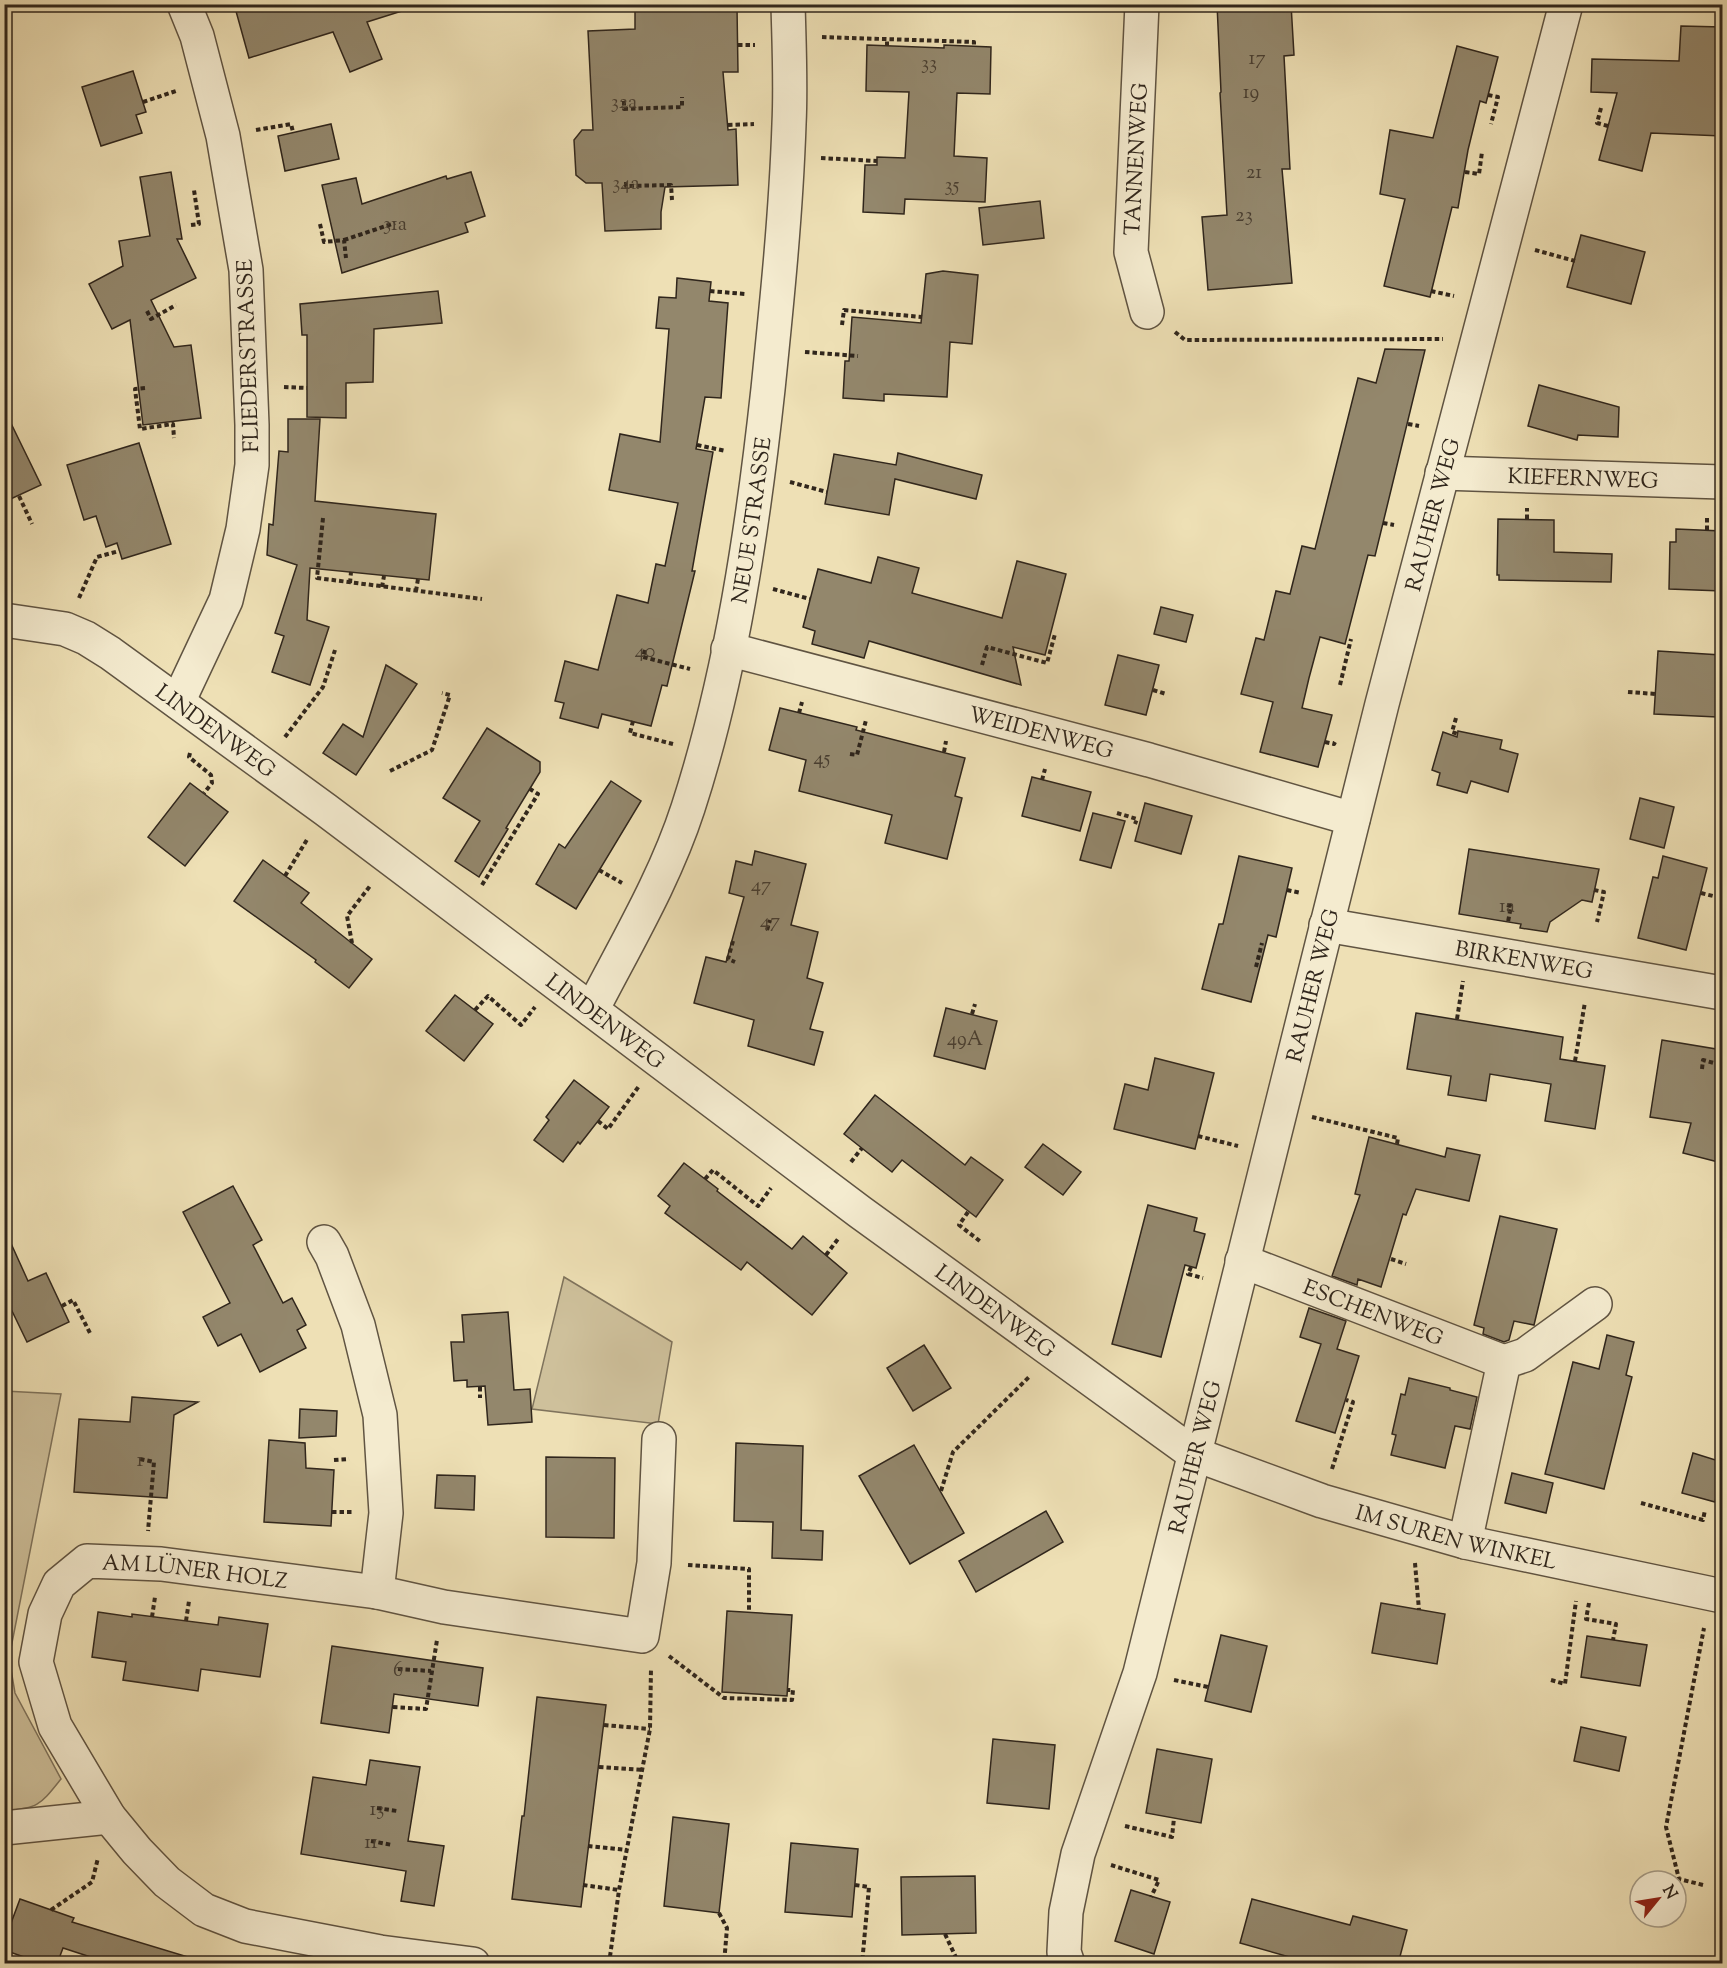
<svg xmlns="http://www.w3.org/2000/svg" width="1727" height="1968" viewBox="0 0 1727 1968" font-family="'Sorts Mill Goudy',serif">
<style>
.green{fill:#cec09b;stroke:#7f735c;stroke-width:1.5}
.building{fill:#93876c;stroke:#30261c;stroke-width:1.5}
.lines{fill:none;stroke-linecap:round;stroke-linejoin:round}
.street-casing{stroke:#605442;stroke-width:36}
.path{stroke:#30261c;stroke-width:4;stroke-dasharray:4.5 3;stroke-linecap:butt}
.street{stroke:#f4ebcf;stroke-width:33}
.labels{text-anchor:middle;stroke-width:4.5;stroke-linejoin:round;paint-order:stroke}
.number-label{font-size:20px;fill:#493e30}
.street-label{font-size:22px;fill:#30261c;stroke:#f4ebcf}
</style>
<rect width="100%" height="100%" fill="#eee0b5"/>
<filter id="stains"><feTurbulence type="fractalNoise" baseFrequency=".00333" numOctaves="4"/><feColorMatrix values="0 0 0 0 .2 0 0 0 0 .09 0 0 0 0 .02 0 0 0 .5 -.17"/></filter>
<radialGradient id="worn" r=".72"><stop offset=".6" stop-color="#630" stop-opacity="0"/><stop offset="1" stop-color="#630" stop-opacity=".3"/></radialGradient>
<g class="green">
<polygon points="564,1277 672,1342 658,1424 532,1409"/>
<path d="M4 1391 61 1394 9 1658 15 1693 61 1779C40 1805 39 1808 5 1811Z"/>
</g>
<g class="building">
<polygon points="234,4 401,4 402,11 367,22 382,59 350,72 333,32 249,58"/>
<polygon points="1217,4 1291,4 1294,55 1284,56 1290,169 1282,169 1292,283 1208,290 1202,217 1227,215 1220,93 1221,92"/>
<polygon points="737,7 738,72 723,72 728,130 736,129 738,185 665,187 661,212 661,229 605,231 602,183 586,183 576,175 574,140 582,130 593,130 588,31 635,29 635,8"/>
<polygon points="1681,26 1722,27 1722,136 1651,133 1642,171 1599,160 1617,93 1591,92 1592,59 1679,61"/>
<polygon points="867,45 944,48 944,45 991,47 990,94 957,93 954,156 987,158 985,202 905,199 904,214 863,212 865,165 877,165 877,157 905,158 909,92 866,91"/>
<polygon points="1457,46 1498,57 1486,103 1480,101 1468,150 1458,208 1452,207 1430,297 1384,286 1405,199 1380,194 1390,130 1433,138"/>
<polygon points="133,71 146,112 136,115 142,133 101,146 82,87"/>
<polygon points="331,124 339,159 285,171 278,136"/>
<polygon points="171,172 182,239 177,239 196,278 151,300 174,347 191,345 201,418 143,425 130,320 112,329 89,284 123,266 119,241 150,236 140,177"/>
<polygon points="471,172 485,216 465,223 468,232 342,273 322,185 356,178 362,204 446,176 447,179"/>
<polygon points="1040,201 1044,238 983,245 979,208"/>
<polygon points="1581,235 1645,252 1631,304 1567,287"/>
<polygon points="943,271 978,275 972,344 950,342 947,397 884,394 884,401 843,398 845,361 849,361 852,317 921,323 926,274"/>
<polygon points="677,278 711,282 709,301 728,303 721,398 705,397 696,449 713,452 692,571 695,571 667,686 662,685 651,726 602,714 598,728 560,718 564,703 555,701 565,661 598,670 617,595 648,603 656,564 665,566 678,503 609,490 620,434 660,442 669,329 656,328 659,297 676,298"/>
<polygon points="438,291 442,323 374,329 373,382 346,383 346,418 307,417 307,335 302,335 300,304"/>
<polygon points="1385,349 1425,350 1375,556 1368,555 1345,644 1320,637 1309,678 1302,708 1332,715 1318,767 1260,752 1273,702 1241,694 1256,638 1264,640 1276,591 1290,594 1302,546 1315,549 1358,378 1376,383"/>
<polygon points="1539,385 1619,407 1618,437 1578,435 1577,440 1528,426"/>
<polygon points="4,409 41,485 4,502"/>
<polygon points="288,419 320,419 315,501 436,514 429,580 310,568 307,620 329,627 310,685 272,672 284,636 275,633 297,565 267,555 269,524 273,525 279,451 288,452"/>
<polygon points="139,443 171,544 122,559 117,543 106,547 96,516 84,520 67,465"/>
<polygon points="898,453 982,475 976,499 895,479 889,515 825,504 834,454 896,465"/>
<polygon points="1498,519 1554,520 1554,552 1612,554 1611,582 1499,580 1499,575 1497,575"/>
<polygon points="1676,529 1722,531 1722,591 1669,589 1670,542 1676,542"/>
<polygon points="878,557 919,568 912,593 1002,618 1017,561 1066,574 1045,655 1013,647 1021,685 869,641 864,658 812,644 815,631 803,627 818,569 871,583"/>
<polygon points="1161,607 1193,615 1186,642 1154,634"/>
<polygon points="1658,651 1721,655 1717,717 1654,714"/>
<polygon points="1118,655 1159,665 1146,715 1105,705"/>
<polygon points="386,665 417,684 356,775 323,753 343,724 363,737"/>
<polygon points="780,708 857,727 856,730 965,758 955,796 962,798 947,859 885,843 892,815 799,791 806,760 769,750"/>
<polygon points="487,728 540,762 540,772 506,828 508,829 479,877 455,861 480,821 443,798"/>
<polygon points="1458,731 1502,740 1500,749 1518,754 1508,792 1471,781 1467,793 1437,785 1440,773 1432,770 1443,732 1457,737"/>
<polygon points="1032,777 1091,792 1080,831 1022,816"/>
<polygon points="611,781 641,801 576,909 536,884 559,844 565,848"/>
<polygon points="190,783 228,812 185,866 148,837"/>
<polygon points="1640,798 1674,807 1664,848 1630,839"/>
<polygon points="1145,803 1192,816 1181,854 1135,841"/>
<polygon points="1093,813 1125,821 1111,868 1080,860"/>
<polygon points="1469,849 1599,869 1592,902 1582,900 1550,922 1547,932 1520,928 1521,924 1459,914"/>
<polygon points="755,851 806,864 791,925 818,932 807,978 823,983 810,1029 823,1032 814,1065 748,1046 754,1020 694,1003 706,957 726,962 744,897 729,893 736,861 752,865"/>
<polygon points="1239,856 1292,868 1276,937 1268,935 1251,1002 1202,989 1219,924 1223,924"/>
<polygon points="1663,856 1707,868 1686,950 1638,938 1653,877 1658,878"/>
<polygon points="263,860 309,893 301,903 372,959 349,988 315,962 316,960 234,901"/>
<polygon points="455,995 493,1024 464,1061 426,1031"/>
<polygon points="946,1008 997,1021 985,1069 934,1056"/>
<polygon points="1416,1013 1563,1037 1560,1059 1605,1066 1595,1129 1545,1121 1551,1084 1490,1074 1486,1101 1448,1095 1451,1076 1407,1069"/>
<polygon points="1662,1040 1722,1050 1722,1163 1683,1153 1691,1123 1650,1117"/>
<polygon points="1155,1058 1214,1073 1195,1149 1114,1129 1125,1084 1148,1090"/>
<polygon points="574,1080 609,1107 580,1144 578,1142 563,1162 534,1140 549,1120 546,1117"/>
<polygon points="875,1095 965,1165 971,1157 1003,1180 976,1217 902,1160 892,1172 844,1134"/>
<polygon points="1369,1137 1445,1157 1447,1148 1480,1155 1469,1201 1416,1189 1406,1215 1403,1214 1381,1287 1358,1279 1357,1285 1332,1276 1360,1195 1355,1194"/>
<polygon points="1043,1144 1081,1172 1063,1195 1025,1167"/>
<polygon points="684,1163 718,1189 717,1191 792,1249 803,1236 847,1273 812,1315 747,1262 741,1270 665,1213 670,1206 658,1196"/>
<polygon points="233,1186 262,1240 253,1245 283,1303 292,1298 306,1325 297,1330 306,1348 260,1372 241,1334 218,1346 203,1317 230,1303 183,1212"/>
<polygon points="1148,1205 1197,1218 1194,1231 1205,1234 1196,1268 1185,1265 1161,1357 1112,1344"/>
<polygon points="1500,1216 1557,1229 1534,1325 1514,1321 1509,1340 1504,1342 1483,1334 1484,1328 1474,1325"/>
<polygon points="4,1228 28,1281 46,1273 69,1322 27,1342 12,1311 4,1315"/>
<polygon points="1309,1308 1346,1321 1337,1349 1359,1356 1335,1433 1296,1421 1321,1344 1300,1337"/>
<polygon points="508,1312 514,1390 530,1389 532,1422 488,1425 485,1386 467,1387 467,1380 454,1381 451,1342 464,1342 462,1315"/>
<polygon points="1607,1335 1634,1342 1626,1375 1632,1377 1604,1489 1545,1474 1573,1362 1599,1369"/>
<polygon points="924,1345 951,1388 913,1411 887,1368"/>
<polygon points="1409,1378 1450,1388 1450,1390 1477,1397 1470,1429 1455,1426 1445,1468 1391,1455 1396,1435 1392,1434 1401,1394 1405,1395"/>
<polygon points="132,1397 198,1402 174,1415 167,1498 74,1492 79,1419 130,1422"/>
<polygon points="300,1409 337,1411 336,1436 299,1438"/>
<polygon points="269,1440 305,1443 306,1468 334,1470 331,1526 264,1522"/>
<polygon points="736,1443 803,1446 801,1530 823,1531 822,1560 772,1558 773,1522 734,1521"/>
<polygon points="914,1445 964,1533 910,1564 859,1476"/>
<polygon points="1693,1453 1722,1462 1722,1475 1715,1502 1682,1493"/>
<polygon points="546,1457 615,1458 614,1538 546,1537"/>
<polygon points="1512,1473 1553,1483 1546,1513 1505,1503"/>
<polygon points="437,1475 475,1476 474,1510 435,1508"/>
<polygon points="1046,1511 1063,1542 976,1592 959,1561"/>
<polygon points="1381,1603 1445,1614 1437,1664 1372,1653"/>
<polygon points="727,1611 792,1615 787,1696 722,1692"/>
<polygon points="98,1612 132,1617 132,1614 218,1625 219,1617 268,1624 260,1677 201,1669 198,1691 123,1680 126,1662 92,1657"/>
<polygon points="1221,1635 1267,1646 1251,1712 1205,1701"/>
<polygon points="1587,1636 1647,1645 1640,1686 1581,1677"/>
<polygon points="332,1646 483,1668 478,1706 394,1694 389,1733 321,1723"/>
<polygon points="537,1697 606,1705 581,1907 512,1899 522,1816 524,1816"/>
<polygon points="1581,1727 1626,1737 1619,1771 1574,1761"/>
<polygon points="993,1739 1055,1745 1049,1809 987,1803"/>
<polygon points="1157,1749 1212,1759 1201,1823 1146,1813"/>
<polygon points="370,1760 420,1767 408,1841 444,1846 434,1906 401,1901 406,1871 301,1854 313,1777 366,1785"/>
<polygon points="673,1817 729,1824 719,1913 664,1906"/>
<polygon points="791,1843 858,1849 852,1917 785,1912"/>
<polygon points="975,1876 976,1933 902,1935 901,1877"/>
<polygon points="1131,1890 1170,1902 1154,1954 1115,1941"/>
<polygon points="20,1899 74,1918 72,1922 188,1957 187,1964 112,1964 63,1948 57,1964 21,1964 24,1957 4,1950 4,1942"/>
<polygon points="1252,1899 1350,1925 1353,1916 1407,1930 1398,1964 1314,1964 1240,1943"/>
</g>
<g class="lines">
<g class="street-casing">
<g id="street">
<polyline points="1142,4 1131,252 1147,312"/>
<path id="s1" d="M1442 473 1722 482"/>
<path id="s2" d="M4 620 65 629 86 638 110 653 326 810 860 1212 1194 1454 1322 1501 1465 1542 1722 1596"/>
<path id="s3" d="M728 649 1149 760 1353 819"/>
<polyline points="178,702 226,600 243,529 252,465 252,425 246,270 223,136 197,36 184,4"/>
<path id="s4" d="M1326 925 1722 993"/>
<path id="s5" d="M592 1010C626 944 665 879 688 808 731 676 753 527 768 389 777 301 786 213 789 124 791 84 789 44 788 4"/>
<polyline points="324,1242 332,1256 358,1325 380,1415 386,1513 377,1592"/>
<path id="s6" d="M1242 1261 1504 1362"/>
<polyline points="1465,1542 1504,1362 1525,1355 1595,1304"/>
<polyline points="4,1828 109,1817"/>
<path id="s7" d="M473 1964 380 1952 245 1926 204 1910 167 1882 137 1851 109 1817 55 1726 36 1662 45 1614 59 1584 87 1561 161 1564 377 1592 444 1607 642 1636 654 1563 659 1439"/>
<path id="s8" d="M1068 1964 1064 1952 1066 1912 1078 1854 1140 1673 1382 704 1566 4"/>
</g>
</g>
<g class="path">
<polyline points="1717,27 1717,15"/>
<polyline points="822,37 974,42 974,46"/>
<polyline points="738,45 755,45"/>
<polyline points="887,46 887,39"/>
<polyline points="1488,95 1498,97 1491,124"/>
<polyline points="624,101 624,109 682,107 682,97"/>
<polyline points="143,102 176,91"/>
<polyline points="1601,108 1597,123 1608,126"/>
<polyline points="728,125 754,124"/>
<polyline points="256,130 291,124 293,132"/>
<polyline points="821,158 877,161"/>
<polyline points="1465,172 1479,174 1482,152"/>
<polyline points="626,182 626,186 671,185 672,200"/>
<polyline points="320,224 324,242 344,240 346,258"/>
<polyline points="191,225 199,224 194,190"/>
<polyline points="344,240 395,223"/>
<polyline points="1535,250 1575,261"/>
<polyline points="710,291 745,294"/>
<polyline points="1431,291 1454,296"/>
<polyline points="147,311 151,319 176,305"/>
<polyline points="842,325 844,310 922,317"/>
<polyline points="1175,332 1185,340 1443,339"/>
<polyline points="805,352 858,356"/>
<polyline points="284,387 307,388"/>
<polyline points="145,388 135,389 140,429 173,424 174,438"/>
<polyline points="1408,424 1419,426"/>
<polyline points="697,445 726,451"/>
<polyline points="790,482 827,492"/>
<polyline points="19,496 32,524"/>
<polyline points="323,518 317,578 482,599"/>
<polyline points="1527,519 1527,508"/>
<polyline points="1383,523 1394,525"/>
<polyline points="1707,530 1707,516"/>
<polyline points="350,583 351,572"/>
<polyline points="382,587 384,576"/>
<polyline points="773,589 810,599"/>
<polyline points="416,591 418,579"/>
<polyline points="79,598 97,557 119,551"/>
<polyline points="645,650 643,657 690,669"/>
<polyline points="982,665 987,647 1047,663 1055,634"/>
<polyline points="1340,685 1351,639"/>
<polyline points="1153,690 1166,694"/>
<polyline points="1628,692 1656,694"/>
<polyline points="799,713 802,702"/>
<polyline points="1456,718 1452,732 1458,734"/>
<polyline points="633,721 630,733 673,744"/>
<polyline points="285,737 323,687 335,650"/>
<polyline points="1325,742 1334,744 1335,742"/>
<polyline points="944,752 946,741"/>
<polyline points="190,753 189,757 211,775 212,783 204,793"/>
<polyline points="850,754 857,755 866,720"/>
<polyline points="390,771 432,750 450,695 442,693"/>
<polyline points="1042,780 1045,769"/>
<polyline points="1117,813 1137,819 1135,824"/>
<polyline points="599,870 622,883"/>
<polyline points="285,876 308,838"/>
<polyline points="482,885 538,794 530,789"/>
<polyline points="1287,890 1301,893"/>
<polyline points="1594,890 1604,892 1597,922"/>
<polyline points="1701,893 1717,897"/>
<polyline points="1507,905 1511,906 1508,922"/>
<polyline points="767,930 770,920"/>
<polyline points="733,941 728,959 735,962"/>
<polyline points="352,943 347,916 370,886"/>
<polyline points="1256,967 1262,943"/>
<polyline points="475,1010 488,996 521,1025 535,1007"/>
<polyline points="972,1014 975,1004"/>
<polyline points="1457,1019 1463,981"/>
<polyline points="1575,1061 1585,1002"/>
<polyline points="1702,1069 1703,1060 1721,1065"/>
<polyline points="1312,1117 1398,1138 1397,1144"/>
<polyline points="598,1121 608,1129 639,1086"/>
<polyline points="1198,1136 1238,1146"/>
<polyline points="851,1162 862,1148"/>
<polyline points="705,1179 713,1170 758,1206 771,1188"/>
<polyline points="968,1212 959,1225 981,1242"/>
<polyline points="826,1255 838,1239"/>
<polyline points="1391,1259 1406,1264"/>
<polyline points="1191,1267 1188,1274 1203,1278"/>
<polyline points="62,1306 73,1300 91,1335"/>
<polyline points="4,1356 5,1357"/>
<polyline points="480,1387 480,1398"/>
<polyline points="140,1459 154,1462 148,1531"/>
<polyline points="334,1460 349,1459"/>
<polyline points="1332,1469 1353,1402 1346,1400"/>
<polyline points="941,1491 953,1452 1030,1376"/>
<polyline points="1641,1503 1703,1520 1705,1510"/>
<polyline points="332,1512 352,1512"/>
<polyline points="1415,1563 1419,1610"/>
<polyline points="688,1565 749,1569 749,1612"/>
<polyline points="1589,1603 1586,1619 1616,1624 1613,1640"/>
<polyline points="152,1617 155,1597"/>
<polyline points="186,1621 189,1601"/>
<polyline points="669,1656 724,1698 792,1700 793,1690 788,1690"/>
<polyline points="398,1669 431,1671"/>
<polyline points="1174,1680 1208,1687"/>
<polyline points="1551,1680 1565,1684 1576,1601"/>
<polyline points="393,1707 426,1709 437,1640"/>
<polyline points="604,1725 650,1729"/>
<polyline points="599,1767 643,1770"/>
<polyline points="377,1808 397,1811"/>
<polyline points="1125,1826 1172,1837 1174,1818"/>
<polyline points="371,1841 392,1845"/>
<polyline points="588,1846 627,1850"/>
<polyline points="1111,1865 1159,1880 1151,1897"/>
<polyline points="583,1885 619,1890"/>
<polyline points="855,1885 869,1887 862,1964"/>
<polyline points="1703,1885 1679,1879 1666,1827 1704,1628"/>
<polyline points="51,1910 92,1882 98,1858"/>
<polyline points="719,1913 727,1928 724,1964"/>
<polyline points="945,1934 959,1964"/>
<polyline points="609,1964 619,1890 650,1729 651,1668"/>
</g>
<use href="#street" class="street"/>
</g>
<g class="labels">
<g class="number-label">
<text x="1257" y="64">17</text>
<text x="929" y="69">33</text>
<text x="1251" y="98">19</text>
<text x="624" y="108">32a</text>
<text x="1254" y="178">21</text>
<text x="626" y="189">34a</text>
<text x="952" y="191">35</text>
<text x="1244" y="221">23</text>
<text x="395" y="230">31a</text>
<text x="645" y="657">40</text>
<text x="822" y="764">45</text>
<text x="761" y="891">47</text>
<text x="1507" y="912">1a</text>
<text x="770" y="927">47</text>
<text x="965" y="1045">49A</text>
<text x="140" y="1466">1</text>
<text x="398" y="1676">6</text>
<text x="377" y="1815">13</text>
<text x="371" y="1848">11</text>
</g>
<g class="street-label">
<text transform="translate(1135 159) rotate(-87)" y="8">TANNENWEG</text>
<text transform="translate(247 356) rotate(-92)" y="8">FLIEDERSTRASSE</text>
<text dy="8" stroke="none"><textPath href="#s1" startOffset="141">KIEFERNWEG</textPath></text>
<text dy="8" stroke="none"><textPath href="#s8" startOffset="1498">RAUHER WEG</textPath></text>
<text dy="8" stroke="none"><textPath href="#s5" startOffset="519">NEUE STRASSE</textPath></text>
<text dy="8" stroke="none"><textPath href="#s2" startOffset="244">LINDENWEG</textPath></text>
<text dy="8" stroke="none"><textPath href="#s3" startOffset="324">WEIDENWEG</textPath></text>
<text dy="8" stroke="none"><textPath href="#s4" startOffset="201">BIRKENWEG</textPath></text>
<text dy="8" stroke="none"><textPath href="#s8" startOffset="1012">RAUHER WEG</textPath></text>
<text dy="8" stroke="none"><textPath href="#s2" startOffset="730">LINDENWEG</textPath></text>
<text dy="8" stroke="none"><textPath href="#s2" startOffset="1216">LINDENWEG</textPath></text>
<text dy="8" stroke="none"><textPath href="#s6" startOffset="141">ESCHENWEG</textPath></text>
<text dy="8" stroke="none"><textPath href="#s8" startOffset="526">RAUHER WEG</textPath></text>
<text dy="8" stroke="none"><textPath href="#s2" startOffset="1736">IM SUREN WINKEL</textPath></text>
<text dy="8" stroke="none"><textPath href="#s7" startOffset="808">AM LÜNER HOLZ</textPath></text>
</g>
</g>
<rect width="1727" height="1968" fill="none" stroke="#eee0b5" stroke-width="24"/>
<rect x="6" y="6" width="1715" height="1956" fill="none" stroke="#30261c" stroke-width="3"/>
<rect x="12" y="12" width="1703" height="1944" fill="none" stroke="#30261c" stroke-width="1.5"/>
<g transform="translate(1658 1899) rotate(60)"><circle r="28" fill="#f4ebcf" stroke="#a69c87" stroke-width="1.5"/>
<path d="M0-4.5L10 22L0 15L-10 22Z" fill="#8f2418"/>
<text y="-9" font-size="16" font-weight="bold" text-anchor="middle" fill="#30261c">N</text>
</g>
<rect width="100%" height="100%" filter="url(#stains)"/>
<rect width="100%" height="100%" fill="url(#worn)"/>
</svg>
